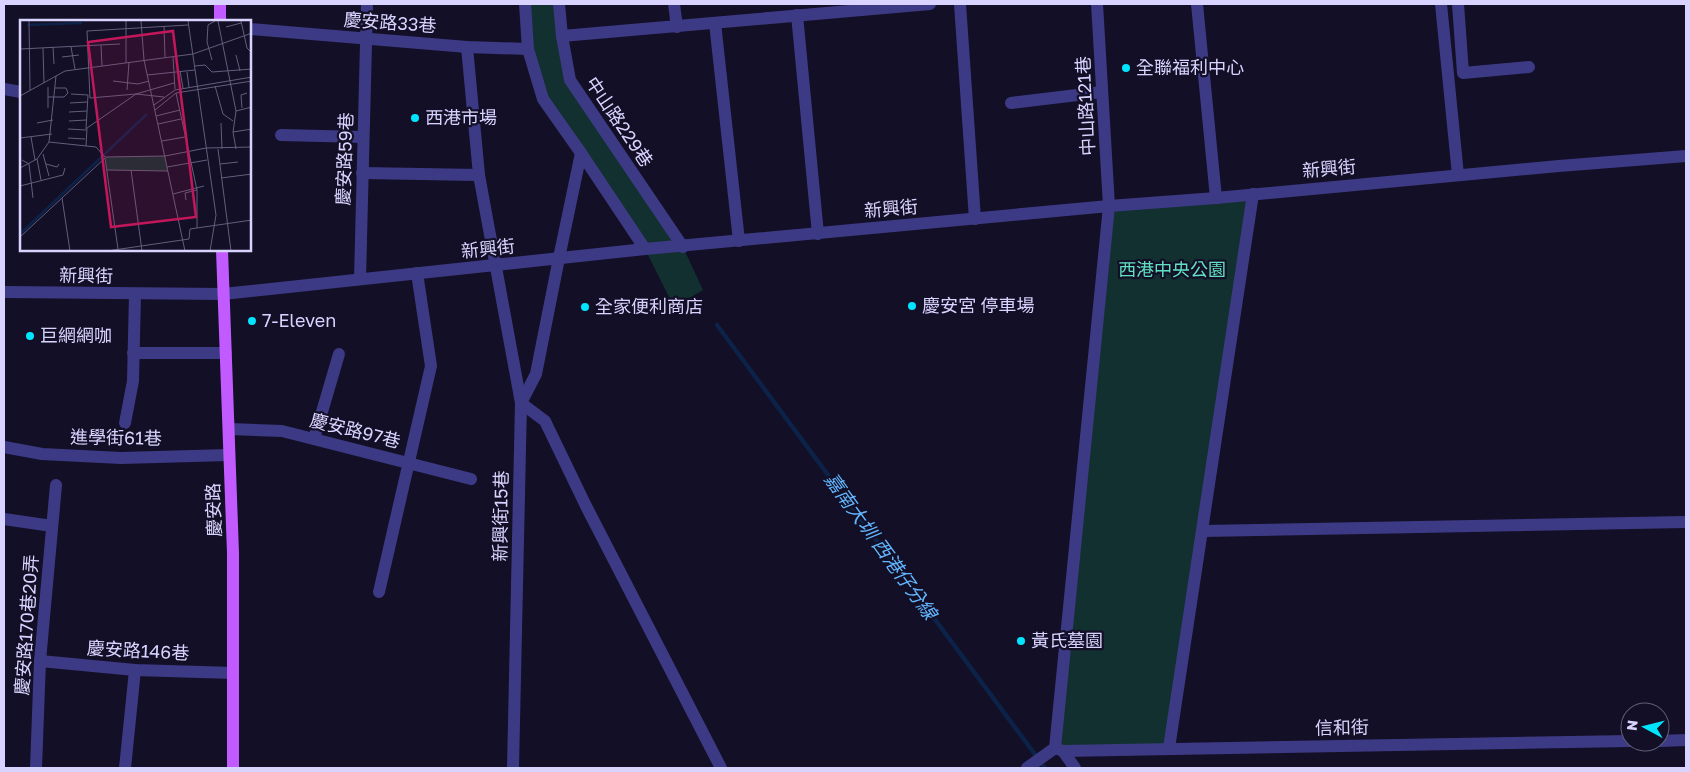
<svg xmlns="http://www.w3.org/2000/svg" width="1690" height="772" viewBox="0 0 1690 772" font-family="'Golos Text','Noto Sans TC',sans-serif">
<style>
.green{fill:#12302f}
.lines{fill:none;stroke-linecap:round;stroke-linejoin:round}
.stream{stroke:#0c2248;stroke-width:4.5}
.minor{stroke:#3d3a85;stroke-width:12}
.major{stroke:#c25bff;stroke-width:12}
.poi-dot{fill:#00e5ff;stroke:#130f26;stroke-width:2}
.labels{text-anchor:middle;stroke-width:4.5;stroke-linejoin:round;paint-order:stroke}
.street-label{font-size:18px;fill:#d9d4ff;stroke:#130f26}
.poi-label{font-size:18px;fill:#d9d4ff;stroke:#130f26;text-anchor:start}
.park-label{font-size:18px;fill:#5fe0c0;stroke:#130f26}
.water-label{font-size:19px;font-style:italic;fill:#62b6ff;stroke:#130f26}
.inset-river{fill:none;stroke:#0c2248;stroke-width:2.5}
.inset-road{fill:none;stroke:#625e7d;stroke-width:1}
.view{fill:#c2185b;fill-opacity:0.15;stroke:#c2185b;stroke-width:2.5}
.inset-edge{fill:none;stroke:#d9d4ff;stroke-width:2.5}
</style>
<rect width="100%" height="100%" fill="#130f26"/>
<g class="green">
<polygon points="525,4 559,4 570,80 683,247 703,290 674,307 645,249 543,99"/>
<polygon points="1253,194 1169,748 1055,748 1109,206"/>
</g>
<g class="lines">
<polyline class="stream" points="717,325 1045,768"/>
<g class="minor">
<polyline points="525,4 528,49 543,99 581,153 645,249"/>
<polyline points="559,4 562,36 570,80 683,247"/>
<polyline points="674,4 677,27"/>
<polyline points="960,4 975,219"/>
<polyline points="1197,4 1216,198"/>
<polyline points="1441,4 1458,175"/>
<polyline points="1458,4 1463,73 1529,67"/>
<polyline points="797,15 818,234"/>
<polyline points="715,23 739,241"/>
<polyline points="250,29 467,47 528,49"/>
<polyline points="562,36 930,4"/>
<polyline points="467,47 479,175 521,403 513,768"/>
<polyline points="4,89 21,92"/>
<polyline points="1011,103 1102,92"/>
<polyline points="281,135 363,137"/>
<polyline points="581,153 559,258 536,374 521,403 545,421 586,506 721,768"/>
<polyline points="362,173 479,175"/>
<polyline points="360,279 367,4"/>
<polyline points="4,292 223,294 645,249 1109,206 1216,198 1559,166 1686,156"/>
<polyline points="133,353 226,353"/>
<polyline points="125,423 133,381 135,294"/>
<polyline points="230,429 282,431 471,479"/>
<polyline points="314,439 339,354"/>
<polyline points="4,447 42,454 121,458 229,455"/>
<polyline points="4,519 52,526"/>
<polyline points="1203,531 1686,522"/>
<polyline points="379,592 431,366 417,273"/>
<polyline points="40,661 135,670 233,673"/>
<polyline points="1660,741 1686,740"/>
<polyline points="1055,748 1109,206 1097,4"/>
<polyline points="1055,748 1063,751 1630,741"/>
<polyline points="1169,748 1253,194"/>
<polyline points="1063,751 1075,768"/>
<polyline points="36,768 40,661 56,485"/>
<polyline points="125,768 135,670"/>
<polyline points="1027,768 1055,748"/>
</g>
<g class="major">
<polyline points="220,4 220,21"/>
<polyline points="222,250 233,553 233,768"/>
</g>
</g>
<g class="poi-dot">
<circle cx="1126" cy="68" r="5"/>
<circle cx="415" cy="118" r="5"/>
<circle cx="912" cy="306" r="5"/>
<circle cx="585" cy="307" r="5"/>
<circle cx="252" cy="321" r="5"/>
<circle cx="30" cy="336" r="5"/>
<circle cx="1021" cy="641" r="5"/>
</g>
<g class="labels">
<g class="street-label">
<text transform="translate(390 23) rotate(4)" y="6">慶安路33巷</text>
<text transform="translate(1086 106) rotate(-93)" y="6">中山路121巷</text>
<text transform="translate(619 122) rotate(56)" y="6">中山路229巷</text>
<text transform="translate(345 159) rotate(-88)" y="6">慶安路59巷</text>
<text transform="translate(1329 169) rotate(-5)" y="6">新興街</text>
<text transform="translate(891 209) rotate(-5)" y="6">新興街</text>
<text transform="translate(488 249) rotate(-6)" y="6">新興街</text>
<text transform="translate(86 276) rotate(1)" y="6">新興街</text>
<text transform="translate(355 431) rotate(14)" y="6">慶安路97巷</text>
<text transform="translate(116 438) rotate(1)" y="6">進學街61巷</text>
<text transform="translate(214 510) rotate(-92)" y="6">慶安路</text>
<text transform="translate(501 516) rotate(-89)" y="6">新興街15巷</text>
<text transform="translate(27 625) rotate(-86)" y="6">慶安路170巷20弄</text>
<text transform="translate(138 651) rotate(3)" y="6">慶安路146巷</text>
<text transform="translate(1342 728) rotate(-1)" y="6">信和街</text>
</g>
<g class="poi-label">
<text x="1136" y="74">全聯福利中心</text>
<text x="425" y="124">西港市場</text>
<text x="922" y="312">慶安宮 停車場</text>
<text x="595" y="313">全家便利商店</text>
<text x="262" y="327">7-Eleven</text>
<text x="40" y="342">巨網網咖</text>
<text x="1031" y="647">黃氏墓園</text>
</g>
<g class="park-label">
<text x="1172" y="276">西港中央公園</text>
</g>
<g class="water-label">
<text transform="translate(881 546) rotate(54)" y="7">嘉南大圳 西港仔分線</text>
</g>
</g>
<g transform="translate(20 20)">
<rect width="231" height="231" fill="#130f26"/>
<path d="M145 136 148 151 87 150 85 137Z" fill="#12302f"/>
<path class="inset-river" d="M7 5 62 3M0 214 127 94"/>
<path class="inset-road" d="M9 1 10 70M106 1V43M121 1 124 40 165 231M168 1 196 195 190 231M198 1 216 91 213 112 216 129M221 1 227 28 232 33M144 6 145 37M206 7 221 3M81 25 82 46M33 27 34 44M51 27 55 49M23 28 24 63M0 29 100 24M173 34 232 13M216 35 220 51M42 37 59 35M153 37 155 69M192 40 187 22 188 5 195 1M175 46 185 45 192 52 232 49M160 51 163 68M167 52 169 67M127 55 175 50M93 61 118 64 129 61M154 63 116 74 70 78 67 11 168 5M195 66 203 94 213 101M107 70 109 42M156 73 177 170V208M51 74 68 75M0 76 45 51 173 34M28 77H44L48 73 46 68H35M50 83 67 82M134 85 155 70 232 57M28 88V67M222 88 221 75 227 73M135 90 156 73 232 61M216 91 232 87M49 92 67 91M136 96 160 90M49 101 66 100M17 103 33 100M201 103 202 129M138 104 161 99M48 109 66 110M66 109 68 75M213 112 232 109M11 117 15 140M0 118 32 114M48 118 65 119M142 121 165 117M29 122 76 127 85 137M66 126 67 108 116 74 144 77M198 129 211 231M23 134 29 156M85 137 145 136 186 128 232 127M85 138 98 229M17 139 21 160M2 140 9 144 13 178M26 144 37 147 39 144M200 144 218 142M147 147 187 140M0 148 17 139 29 122 36 56M87 150 148 151M111 150 122 231M201 158 232 154M0 166 43 155 45 148M153 174 184 166M42 178 50 231M166 180 165 173 177 170M0 217 85 138M87 231 169 219 170 209 232 200"/>
<path class="view" d="M153 11 176 197 91 207 68 22Z"/>
<rect width="231" height="231" class="inset-edge"/>
</g>
<rect width="1690" height="772" fill="none" stroke="#d9d4ff" stroke-width="10"/>
<g transform="translate(1645 727) rotate(277)"><circle r="24" fill="#130f26" stroke="#625e7d"/>
<path d="M0-4L9 19L0 12L-9 19Z" fill="#00e5ff"/>
<text y="-8" font-size="14" font-weight="bold" text-anchor="middle" fill="#d9d4ff">N</text>
</g>
</svg>
